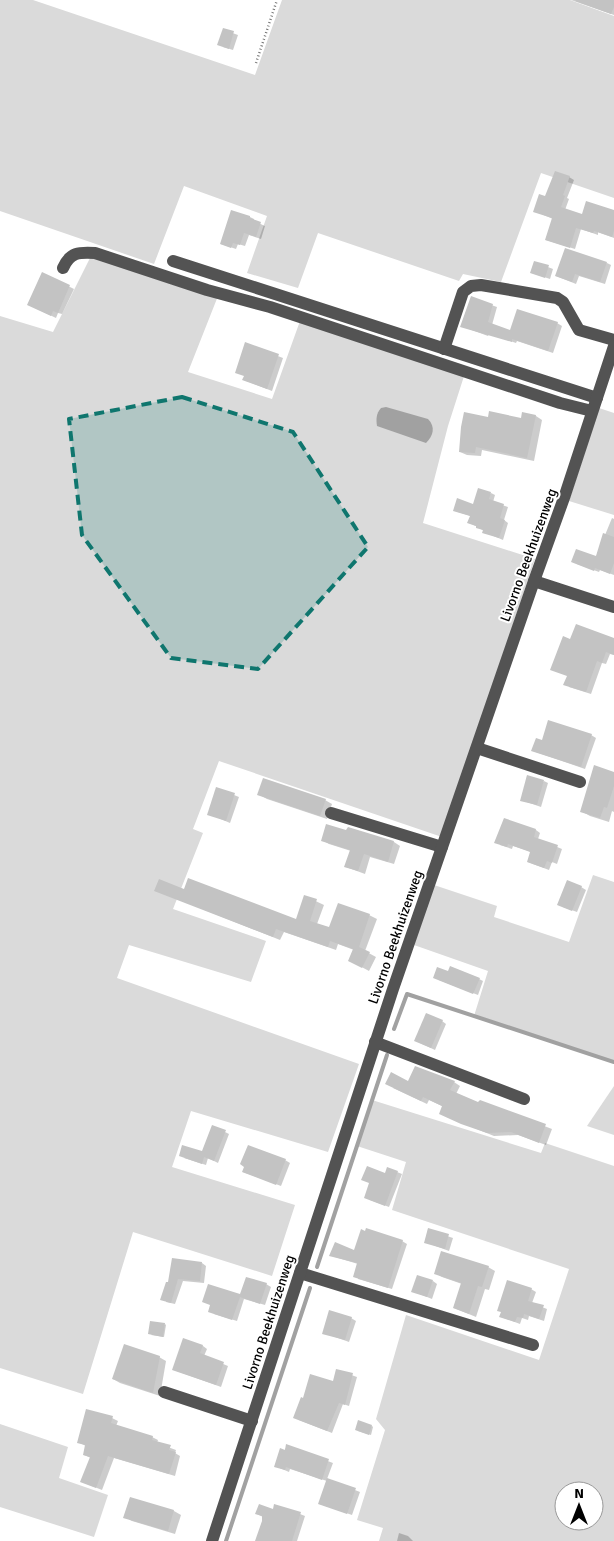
<svg xmlns="http://www.w3.org/2000/svg" width="614" height="1541" viewBox="0 0 614 1541" font-family="Signika,sans-serif">
<style>
.green{fill:#dadada;fill-rule:evenodd}
.water{fill:#a1a1a1}
.shadow{fill:#0003}
.lines{fill:none;stroke-linecap:round;stroke-linejoin:round}
.stream{stroke:#a1a1a1;stroke-width:4}
.building{fill:#c3c3c3}
.path{stroke:#757575;stroke-width:2.5;stroke-dasharray:1 2.5;stroke-linecap:butt}
.minor{stroke:#535353;stroke-width:12}
.marked{fill:#0f766e;fill-opacity:0.2;stroke:#0f766e;stroke-width:4;stroke-dasharray:10 6;stroke-linejoin:round}
.labels{text-anchor:middle;stroke-width:4;stroke-linejoin:round;paint-order:stroke}
.street-label{font-size:14px;fill:#000;stroke:#fff}
</style>
<rect width="100%" height="100%" fill="#fff"/>
<g class="green">
<polygon points="0,0 33,0 255,75 282,0 570,0 614,16 614,198 541,173 501,282 463,274 459,281 318,233 298,288 247,273 267,216 184,186 154,264 0,211"/>
<polygon points="91,256 218,296 188,372 272,399 300,321 465,373 448,426 423,523 535,559 442,837 219,761 193,829 203,833 173,909 266,941 251,982 129,945 117,978 359,1064 328,1152 191,1111 172,1167 295,1205 272,1276 133,1232 83,1394 0,1368 0,316 53,332"/>
<polygon points="599,408 614,413 614,515 569,501"/>
<polygon points="593,875 614,882 614,1062 474,1016 488,971 414,945 434,885 497,906 494,917 569,942"/>
<polygon points="614,1086 614,1135 587,1126"/>
<path d="M372 1100 541 1153 545 1143 614 1166V1541H379L383 1528 357 1520 385 1430 376 1419 406 1315 539 1360 569 1269 392 1210 406 1162 357 1146ZM564 1491H594V1521H564Z"/>
<polygon points="0,1424 68,1447 59,1478 108,1495 94,1537 0,1507"/>
</g>
<path class="water" d="M386 407 428 419C436 427 433 436 426 443L377 426C376 419 376 414 381 408Z"/>
<g class="shadow">
<polygon points="571,0 614,0 614,15"/>
<polygon points="224,30 238,35 233,50 223,47"/>
<polygon points="569,177 574,180 567,198 569,199 565,210 583,216 614,212 614,238 598,232 598,235 581,229 575,249 546,240 553,219 539,213 546,197"/>
<polygon points="250,217 254,219 254,221 265,226 261,239 249,235 245,246 238,244 236,249 221,244"/>
<polygon points="535,262 553,269 550,279 532,273"/>
<polygon points="607,263 611,265 605,284 579,276 576,284 556,276"/>
<polygon points="42,273 74,289 62,314 58,313 56,318 33,307"/>
<polygon points="471,298 497,307 492,325 511,331 557,323 562,326 553,353 517,341 516,343 489,334 488,336 461,326"/>
<polygon points="246,344 283,358 272,391 244,380"/>
<polygon points="523,413 536,416 542,420 534,461 482,450 481,456 467,455 460,452 489,418 522,419"/>
<polygon points="491,493 495,495 493,502 508,507 504,520 508,523 503,540 484,532 484,531 478,527 469,523 471,516 458,512 474,506"/>
<polygon points="612,518 614,519 614,575 600,570 599,572 577,564 596,557"/>
<polygon points="614,639 614,655 610,654 606,664 602,663 591,694 569,687 571,640"/>
<polygon points="591,735 596,738 585,769 533,751 543,741"/>
<polygon points="614,773 614,812 612,811 609,822 590,816 581,811"/>
<polygon points="544,781 548,783 541,807 521,800"/>
<polygon points="234,795 239,797 230,823 209,814"/>
<polygon points="260,795 325,800 332,804 327,819 267,799"/>
<polygon points="504,819 536,830 540,833 538,839 562,849 557,864 552,862 549,870 533,864 528,862 532,852 513,846 512,849 500,845"/>
<polygon points="322,840 394,842 400,846 394,864 370,857 365,874 346,867 351,851 329,844"/>
<polygon points="581,887 586,890 577,912 563,907"/>
<polygon points="155,890 185,890 297,920 305,896 324,905 317,924 330,929 369,915 377,919 365,951 376,957 369,971 356,964 354,950 338,944 336,950 284,932 280,940"/>
<polygon points="479,979 483,981 478,995 439,980"/>
<polygon points="442,1021 446,1024 435,1050 420,1043"/>
<polygon points="409,1082 454,1082 460,1086 456,1094 479,1104 480,1101 552,1129 546,1145 518,1135 494,1136 447,1117 444,1107 429,1100 427,1104 393,1088"/>
<polygon points="225,1132 229,1134 218,1163 208,1158 206,1165 184,1158 203,1153"/>
<polygon points="285,1160 290,1163 281,1186 243,1172 245,1166"/>
<polygon points="397,1172 402,1174 389,1207 370,1200 386,1174"/>
<polygon points="429,1230 453,1238 449,1251 425,1242"/>
<polygon points="402,1241 407,1244 392,1289 358,1279 358,1264 335,1257 355,1251"/>
<polygon points="202,1263 206,1266 204,1283 183,1281 175,1304 166,1302 167,1283"/>
<polygon points="488,1267 495,1271 489,1290 485,1289 476,1317 454,1308 462,1284 442,1277 435,1273"/>
<polygon points="433,1281 437,1284 432,1299 412,1291"/>
<polygon points="266,1284 271,1287 265,1305 244,1299 237,1321 214,1314 241,1296"/>
<polygon points="531,1289 536,1292 532,1303 547,1309 544,1321 529,1316 528,1320 522,1318 520,1324 501,1317 502,1312"/>
<polygon points="351,1318 356,1321 349,1342 324,1333"/>
<polygon points="165,1324 166,1325 164,1337 151,1335"/>
<polygon points="183,1341 203,1346 207,1349 204,1356 228,1366 221,1387 174,1370"/>
<polygon points="159,1357 166,1361 160,1396 120,1383 113,1379"/>
<polygon points="337,1370 357,1377 349,1406 343,1404 332,1433 299,1420 334,1383"/>
<polygon points="112,1418 118,1421 116,1426 152,1437 158,1440 157,1443 176,1450 175,1453 180,1456 175,1476 114,1458 102,1490 87,1484 91,1458 84,1455 86,1446 78,1442"/>
<polygon points="372,1426 373,1427 371,1435 358,1431"/>
<polygon points="287,1446 333,1463 327,1479 360,1492 352,1515 320,1504 327,1481 290,1469 289,1472 275,1466"/>
<polygon points="130,1498 174,1511 181,1515 175,1534 132,1521 125,1517"/>
<polygon points="273,1510 300,1514 305,1516 297,1541 256,1541 263,1521 263,1517 257,1514"/>
<polygon points="399,1533 408,1536 413,1541 397,1541"/>
</g>
<g class="lines">
<g class="stream">
<polyline points="394,1029 407,994 614,1062"/>
<polyline points="317,1267 387,1055"/>
<polyline points="226,1541 310,1288"/>
</g>
</g>
<g class="building">
<polygon points="576,0 614,0 614,7 611,14 575,1"/>
<polygon points="223,28 234,31 229,49 217,45"/>
<polygon points="555,171 570,176 563,195 565,196 561,207 582,214 586,201 614,210 614,231 612,237 594,231 593,233 576,228 570,248 545,240 552,218 533,212 539,194 545,196"/>
<polygon points="231,210 250,216 250,218 261,222 256,237 244,233 240,245 233,243 231,248 220,244"/>
<polygon points="565,248 607,262 600,282 575,274 572,282 555,276"/>
<polygon points="534,261 549,265 545,278 530,273"/>
<polygon points="42,272 70,285 58,313 53,311 51,316 27,305"/>
<polygon points="471,296 493,304 488,322 510,330 517,309 558,322 548,351 512,339 512,342 460,327"/>
<polygon points="245,342 279,354 267,389 242,380 244,376 235,373"/>
<polygon points="489,411 521,418 522,412 536,415 527,458 476,447 475,453 459,452 461,427 464,412 488,417"/>
<polygon points="478,488 491,492 489,499 504,504 500,518 505,520 499,538 482,533 483,530 476,528 476,526 467,523 470,516 453,511 457,498 473,504"/>
<polygon points="603,533 614,537 614,563 610,574 595,568 594,571 571,562 576,549 596,556"/>
<polygon points="576,624 614,638 614,655 606,652 602,663 597,661 586,692 563,685 567,676 550,670 563,636 570,639"/>
<polygon points="548,720 592,734 581,767 531,751 536,738 542,740"/>
<polygon points="594,765 614,772 614,786 607,808 604,807 600,818 580,812"/>
<polygon points="527,775 544,780 537,805 520,801"/>
<polygon points="263,778 326,799 320,816 257,795"/>
<polygon points="216,787 235,793 226,821 207,815"/>
<polygon points="504,818 536,829 534,837 558,845 552,863 547,861 544,868 527,862 530,852 508,844 507,847 494,843"/>
<polygon points="326,824 346,830 348,827 394,841 388,862 364,854 358,871 344,867 350,850 321,841"/>
<polygon points="188,878 296,919 304,895 317,899 310,921 329,927 338,903 370,914 359,947 370,952 362,968 348,961 353,949 330,941 328,947 276,929 273,937 154,891 159,879 184,889"/>
<polygon points="567,880 582,886 572,911 557,905"/>
<polygon points="450,966 480,978 473,994 433,978 437,967 448,971"/>
<polygon points="426,1013 443,1020 431,1048 414,1041"/>
<polygon points="415,1066 455,1081 450,1090 478,1102 480,1100 546,1124 539,1143 511,1132 487,1133 461,1124 439,1114 442,1106 423,1097 421,1101 385,1084 391,1072 408,1081"/>
<polygon points="212,1125 226,1130 214,1161 204,1157 202,1164 179,1156 182,1145 202,1151"/>
<polygon points="248,1145 286,1159 276,1185 242,1172 244,1167 240,1164"/>
<polygon points="367,1166 385,1173 387,1167 398,1171 385,1206 364,1198 369,1183 361,1180"/>
<polygon points="366,1228 403,1240 388,1288 353,1277 357,1263 329,1256 335,1242 354,1250 361,1229 365,1231"/>
<polygon points="428,1228 449,1234 445,1249 424,1243"/>
<polygon points="441,1251 489,1266 482,1287 478,1286 469,1314 453,1308 461,1283 434,1274"/>
<polygon points="172,1258 202,1262 200,1281 178,1279 171,1303 160,1300 166,1282 168,1282"/>
<polygon points="417,1275 433,1280 427,1297 411,1292"/>
<polygon points="246,1277 267,1283 260,1304 240,1297 232,1320 208,1312 210,1305 202,1302 208,1284 240,1294"/>
<polygon points="507,1280 532,1288 528,1301 544,1305 539,1319 524,1314 523,1318 517,1317 515,1322 499,1317 501,1312 497,1311"/>
<polygon points="329,1310 352,1317 345,1340 322,1334"/>
<polygon points="150,1321 165,1323 163,1337 148,1334"/>
<polygon points="183,1338 203,1345 200,1353 224,1362 216,1385 172,1370"/>
<polygon points="124,1344 160,1356 153,1393 112,1379"/>
<polygon points="336,1369 353,1373 345,1405 339,1403 327,1431 293,1418 301,1397 303,1398 310,1374 333,1381"/>
<polygon points="86,1409 113,1416 111,1423 153,1436 152,1440 171,1445 169,1450 176,1452 169,1474 108,1456 96,1488 80,1482 90,1457 83,1455 85,1445 77,1443"/>
<polygon points="358,1420 372,1425 369,1435 355,1430"/>
<polygon points="286,1444 329,1459 322,1480 286,1467 285,1470 274,1467 280,1448 285,1450"/>
<polygon points="327,1478 356,1488 347,1514 318,1504"/>
<polygon points="130,1497 174,1510 168,1531 123,1518"/>
<polygon points="259,1504 273,1509 274,1504 301,1512 292,1541 255,1541 262,1521 262,1516 255,1514"/>
</g>
<g class="lines">
<polyline class="path" points="256,63 277,0"/>
<g class="minor">
<polyline points="173,261 597,398"/>
<path d="M63 268C70 252 79 252 95 253L207 290 270 307 560 403 592 411"/>
<polyline points="444,349 463,292 471,286 481,285 557,298 563,302 579,330 614,340"/>
<polyline points="534,581 614,607"/>
<polyline points="477,748 580,782"/>
<polyline points="331,813 442,847"/>
<polyline points="375,1042 524,1099"/>
<polyline points="300,1273 533,1345"/>
<polyline points="164,1392 252,1421"/>
<polyline points="212,1541 393,989 534,581 565,495 614,346"/>
</g>
</g>
<path class="marked" d="M182 397 293 432 368 547 258 669 171 658 82 535 69 419Z"/>
<g class="labels">
<g class="street-label">
<text transform="translate(528 555) rotate(-70)" y="5">Livorno Beekhuizenweg</text>
<text transform="translate(395 937) rotate(-71)" y="5">Livorno Beekhuizenweg</text>
<text transform="translate(268 1322) rotate(-72)" y="5">Livorno Beekhuizenweg</text>
</g>
</g>
<g transform="translate(579 1506)"><circle r="24" fill="#ffffff" stroke="#999999"/>
<path d="M0-4L9 19L0 12L-9 19Z" fill="#000000"/>
<text y="-8" font-size="14" font-weight="bold" text-anchor="middle" fill="#000000">N</text>
</g>
</svg>
